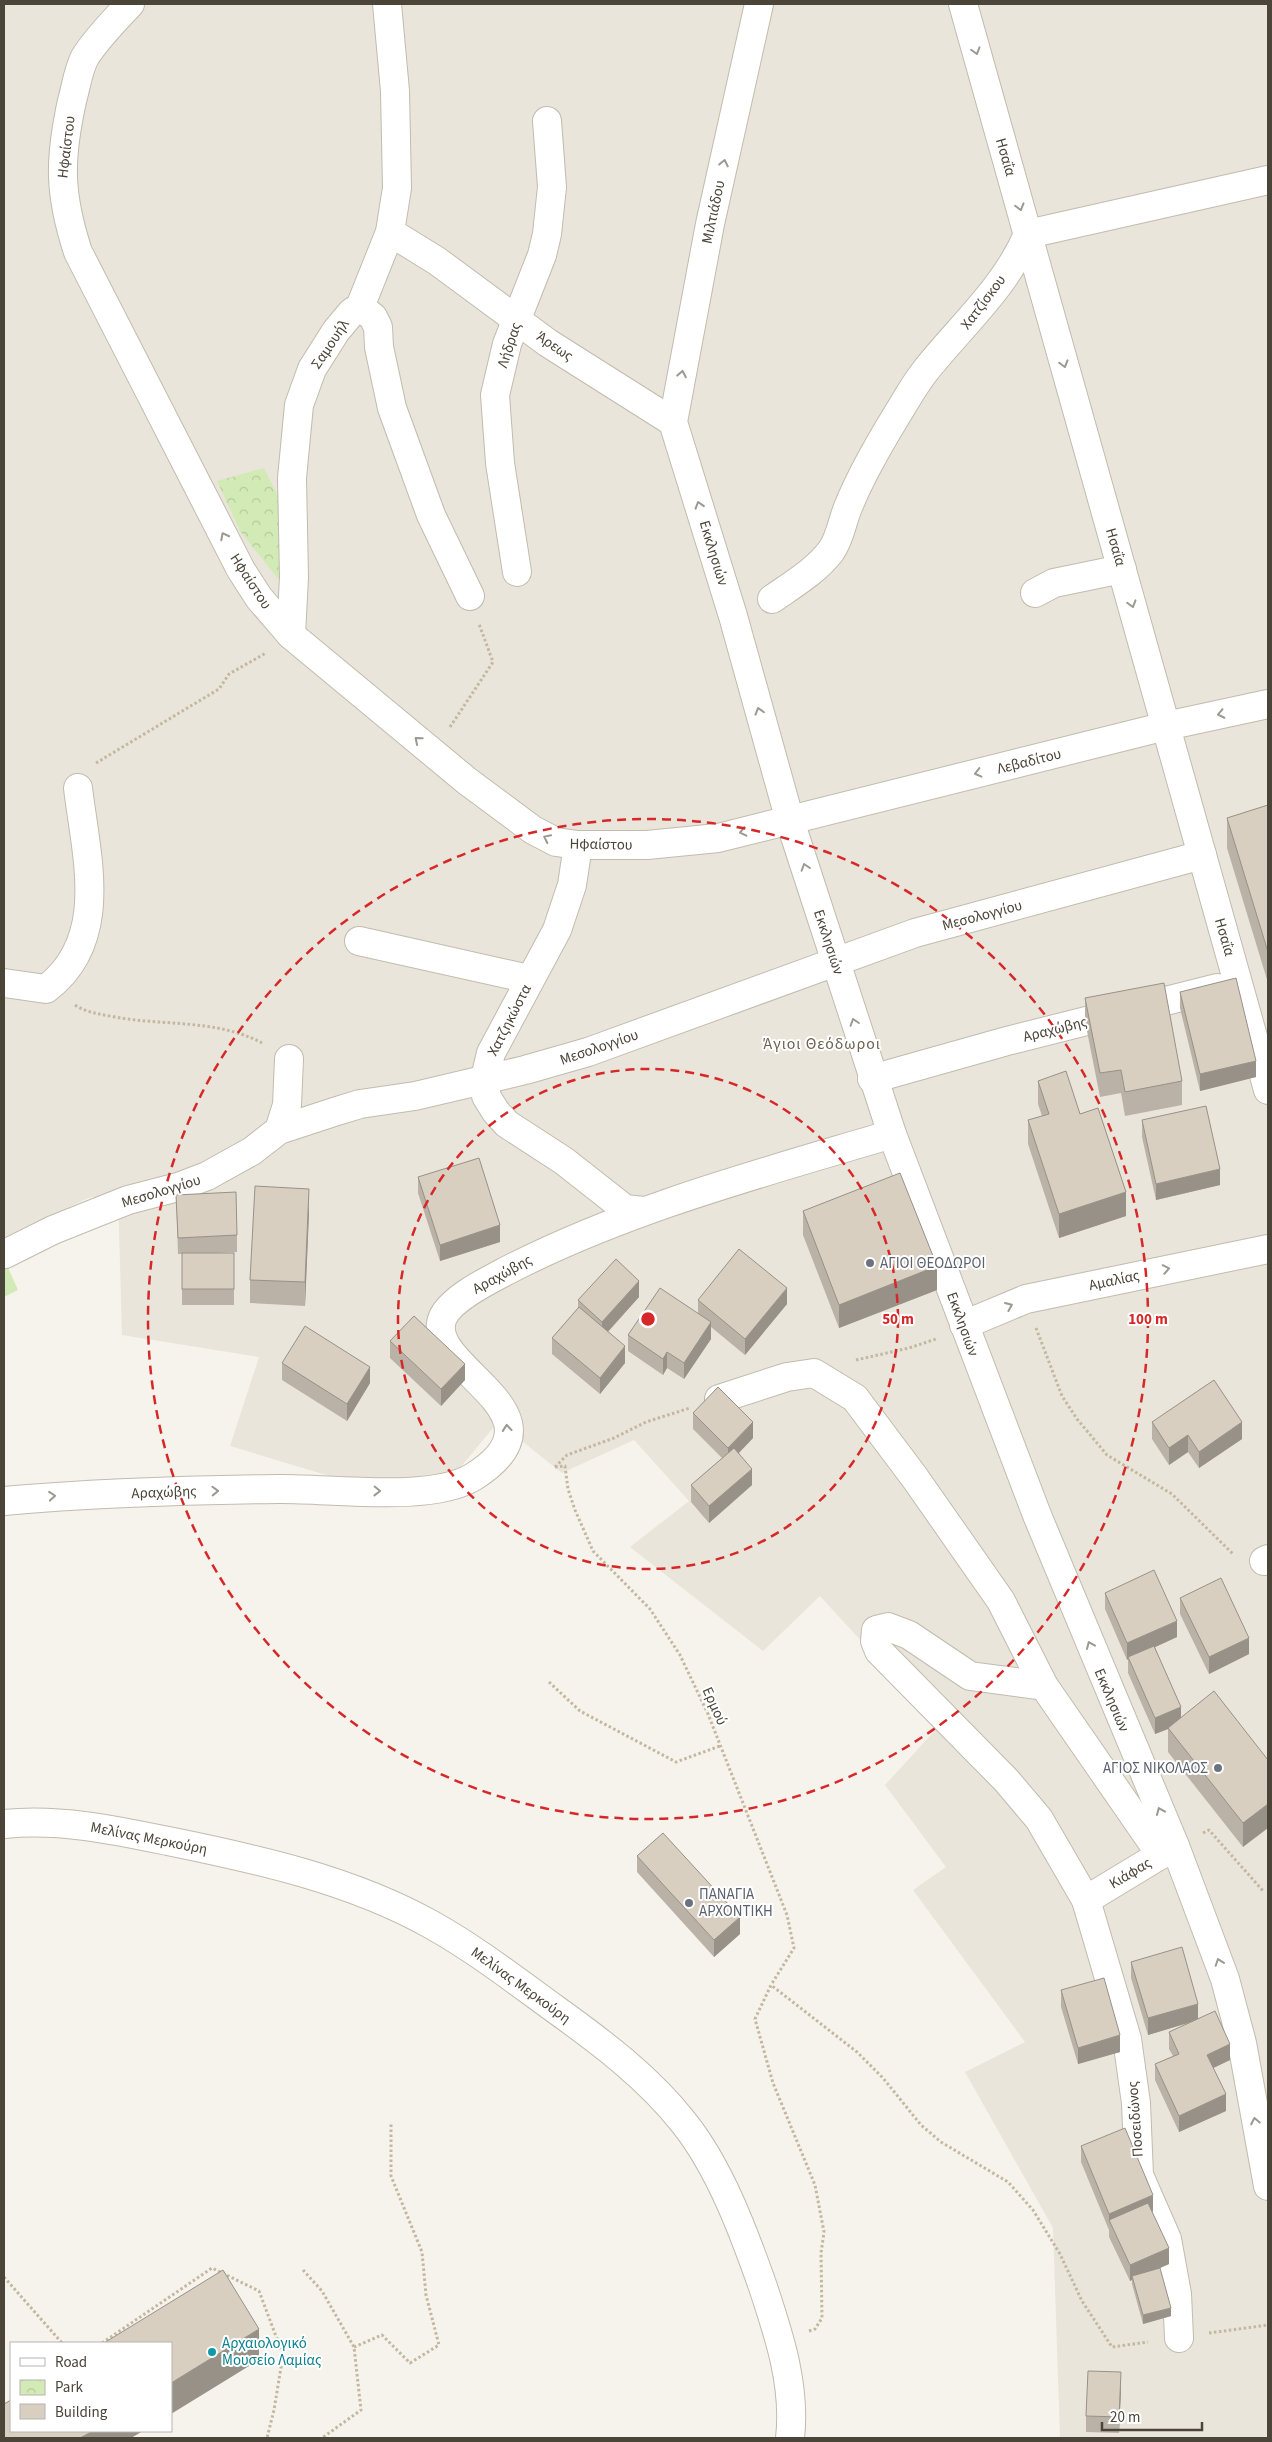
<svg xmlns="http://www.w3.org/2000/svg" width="1272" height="2442" viewBox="0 0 1272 2442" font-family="'Source Sans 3',sans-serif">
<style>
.residential{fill:#eae5da}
.green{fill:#d2eab5}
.park{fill:url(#park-crowns)}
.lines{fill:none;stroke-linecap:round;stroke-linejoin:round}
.minor-casing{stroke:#c2bbae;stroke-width:30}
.path{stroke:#c4b79f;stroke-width:3;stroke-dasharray:2.5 2.5;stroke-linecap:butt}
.minor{stroke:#fff;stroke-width:28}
.wall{fill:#bab2a6}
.shaded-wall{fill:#979187}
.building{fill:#d8cfc1;stroke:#979187}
.oneway{stroke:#9c9892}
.ring{fill:none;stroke:#d62828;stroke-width:2.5;stroke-dasharray:9 6}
.worship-dot{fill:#6b7280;stroke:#fff;stroke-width:2}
.culture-dot{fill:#0f9aa8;stroke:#fff;stroke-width:2}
.labels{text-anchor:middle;stroke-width:4;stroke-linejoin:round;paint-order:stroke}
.street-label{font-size:15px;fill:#4b4439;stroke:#fff}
.worship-label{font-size:15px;fill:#5b616d;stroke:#fff;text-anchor:start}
.culture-label{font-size:15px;fill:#0d838f;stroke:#fff;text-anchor:start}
.neighbourhood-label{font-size:16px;letter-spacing:1px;fill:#6e6250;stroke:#fff}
.centre{fill:#d62828;stroke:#fff;stroke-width:2.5}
.ring-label{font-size:15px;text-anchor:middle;font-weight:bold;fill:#d62828;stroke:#fff;stroke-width:4;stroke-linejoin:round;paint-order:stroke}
</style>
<defs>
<pattern id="park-crowns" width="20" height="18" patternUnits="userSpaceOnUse" patternTransform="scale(1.25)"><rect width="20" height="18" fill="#d2eab5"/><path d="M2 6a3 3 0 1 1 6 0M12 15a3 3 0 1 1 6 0" fill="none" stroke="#b6ca9c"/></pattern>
</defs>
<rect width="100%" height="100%" fill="#f6f3ec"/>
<polygon class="residential" points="4,4 1268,4 1268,2438 1060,2438 1053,2228 965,2072 1025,2042 913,1890 946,1867 885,1785 939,1726 820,1596 763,1651 630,1547 689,1501 634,1440 562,1473 498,1422 450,1480 349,1482 230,1446 259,1357 122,1335 118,1193 88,1198 4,1239"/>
<polygon class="green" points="4,1259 18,1290 4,1297"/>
<polygon class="park" points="264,468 280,500 290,594 240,531 217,481"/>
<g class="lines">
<g class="minor-casing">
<g id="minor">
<path d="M130 4C115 20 97 38 85 57 78 70 76 87 72 101 59 160 59 194 78 252L241 570 259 598 291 635 467 781 533 830 556 842 578 845H647L718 838 1166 726 1268 704"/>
<polyline points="759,4 710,224 673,422 733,616 790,821 892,1134 1037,1515 1175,1846 1225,1979 1242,2043 1268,2186"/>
<polyline points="963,4 1268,1090"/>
<polyline points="390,232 437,261 548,343 673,422"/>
<polyline points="360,307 373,317 378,327 379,347 392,408 431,515 470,596"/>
<polyline points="517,572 500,463 495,395 507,344 542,255 547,234 552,187 547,121"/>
<polyline points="1035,593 1054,583 1122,569"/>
<path d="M772 599C792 585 816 571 831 551 841 537 842 520 849 505 861 475 878 446 895 418 905 402 914 385 926 370 961 326 1006 287 1028 234L1268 180"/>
<polyline points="291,635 294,577 292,478 299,405 312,369 336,331 352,312 360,307 390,232 397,188 395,91 387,4"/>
<polyline points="578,845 572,885 557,930 491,1053 486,1074 486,1096 496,1112 507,1124 564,1161 625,1209 644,1211"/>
<polyline points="359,941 529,979"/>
<path d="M4 983 46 989C111 940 86 856 78 788"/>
<polyline points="872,1079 1007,1041 1217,988"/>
<polyline points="279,1130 287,1105 289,1059"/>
<polyline points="5,1254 53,1230 128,1200 178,1187 207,1176 252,1151 279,1130 337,1111 360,1104 415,1096 525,1070 588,1052 915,933 1202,855"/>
<polyline points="964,1325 1026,1299 1268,1249"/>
<polyline points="719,1399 787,1377 814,1373 855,1398 915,1478 1001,1601 1044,1686 1161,1855"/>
<path d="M4 1501C95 1493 186 1490 278 1489 330 1488 430 1503 473 1477 577 1412 420 1368 443 1317 452 1298 489 1280 508 1270 629 1208 762 1173 892 1134"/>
<polyline points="1264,1561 1268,1559"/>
<polyline points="1044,1686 970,1676 909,1635 888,1627 876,1630 875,1641 879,1651 1006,1780 1039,1819 1086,1900 1127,2039 1136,2103 1139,2175 1167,2239 1177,2294 1179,2338"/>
<path d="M4 1824C58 1818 115 1830 168 1841 257 1859 352 1880 432 1925 475 1949 515 1980 555 2009 601 2042 649 2078 684 2123 720 2168 744 2233 763 2287 779 2335 796 2386 790 2438"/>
<polyline points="1086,1900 1175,1846"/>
</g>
</g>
<g class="path">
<polyline points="450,727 493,662 479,624"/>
<polyline points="96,763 219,689 229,674 266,653"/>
<path d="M75 1005C87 1013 100 1014 115 1017 164 1026 217 1019 262 1043"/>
<polyline points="1036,1328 1062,1396 1077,1419 1107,1455 1172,1494 1233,1554"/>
<polyline points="856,1360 909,1348 936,1339"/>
<polyline points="555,1467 565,1466 568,1489 575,1510 593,1551 650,1609 680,1655 708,1714 787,1915 794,1948 771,1985"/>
<polyline points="555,1467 567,1455 614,1438 646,1422 690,1408"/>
<polyline points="549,1682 580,1711 676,1762 720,1746"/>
<polyline points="1203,1833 1209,1830 1264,1892"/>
<polyline points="303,2270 322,2291 354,2347 361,2410 322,2438"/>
<polyline points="4,2277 62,2343"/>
<polyline points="809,2331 815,2329 822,2318 821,2253 824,2232 815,2185 773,2083 755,2019 771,1985 857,2052 883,2078 921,2125 941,2142 1008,2182 1033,2210 1060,2254 1082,2301 1112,2347 1148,2342"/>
<polyline points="1209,2333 1268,2325"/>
<polyline points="102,2343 212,2268 259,2291 283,2355 274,2410 267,2438"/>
<polyline points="354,2347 382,2335 410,2363 439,2345 426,2295 422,2252 391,2176 391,2124"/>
</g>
<use href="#minor" class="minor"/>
</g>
<g class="wall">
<polygon points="1268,805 1268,983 1227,848 1227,818"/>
<polygon points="1180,992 1256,1077 1200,1091 1180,1008"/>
<polygon points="1085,998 1182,1081 1182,1105 1125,1116 1121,1093 1100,1097 1085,1021"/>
<polygon points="1038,1081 1080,1114 1126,1216 1059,1238 1028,1144 1028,1120 1042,1116 1038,1104"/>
<polygon points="1142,1120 1220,1185 1156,1200 1142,1137"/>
<polygon points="418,1177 500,1242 440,1261 418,1193"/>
<polygon points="176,1195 237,1235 237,1252 214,1253 234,1253 234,1305 182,1305 182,1254 178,1254"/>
<polygon points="803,1211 937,1290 839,1328 803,1235"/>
<polygon points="309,1213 305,1306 250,1303 250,1280"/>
<polygon points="639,1297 608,1332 625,1363 600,1394 552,1354 552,1338 578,1308 578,1300"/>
<polygon points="698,1300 787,1304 745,1355 711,1327 711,1339 684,1379 667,1368 663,1375 628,1351 628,1335 698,1314"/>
<polygon points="390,1341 465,1380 441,1406 390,1358"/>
<polygon points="282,1363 370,1383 347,1421 282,1380"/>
<polygon points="693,1413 753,1438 739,1453 752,1485 709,1523 691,1502 691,1485 722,1458 693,1429"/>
<polygon points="1152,1422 1242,1439 1199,1468 1188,1452 1169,1465 1152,1439"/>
<polygon points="1105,1593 1177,1637 1155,1647 1181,1717 1268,1760 1243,1847 1168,1752 1168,1729 1155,1734 1128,1673 1128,1659 1127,1660 1105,1609"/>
<polygon points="1180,1598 1249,1654 1209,1674 1180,1614"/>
<polygon points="637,1856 740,1934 714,1957 637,1872"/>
<polygon points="1131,1962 1198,2019 1230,2060 1213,2068 1226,2111 1179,2132 1155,2080 1155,2064 1173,2056 1169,2049 1169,2032 1191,2022 1148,2035 1131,1978"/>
<polygon points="1061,1990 1120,2052 1078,2064 1061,2007"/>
<polygon points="1081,2146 1153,2211 1152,2212 1169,2264 1157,2269 1171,2316 1143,2324 1132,2284 1132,2280 1130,2281 1109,2237 1109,2230 1081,2162"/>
<polygon points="1121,2389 1119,2433 1086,2432 1086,2416"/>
</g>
<g class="shaded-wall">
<polygon points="1256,1061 1256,1077 1200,1091 1200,1074"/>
<polygon points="1220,1169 1220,1185 1156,1200 1156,1184"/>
<polygon points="309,1189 309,1213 305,1306 305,1282"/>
<polygon points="1126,1192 1126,1216 1059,1238 1059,1214"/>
<polygon points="500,1225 500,1242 440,1261 440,1245"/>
<polygon points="937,1266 937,1290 839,1328 839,1305"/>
<polygon points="639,1281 639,1297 602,1338 602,1322"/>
<polygon points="787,1288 787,1304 745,1355 745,1339"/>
<polygon points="711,1322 711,1339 684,1379 684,1363"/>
<polygon points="625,1346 625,1363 600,1394 600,1378"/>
<polygon points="667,1352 667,1368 663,1375 663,1359"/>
<polygon points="465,1364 465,1380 441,1406 441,1389"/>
<polygon points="370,1367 370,1383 347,1421 347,1404"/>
<polygon points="753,1422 753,1438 728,1464 728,1448"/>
<polygon points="1242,1422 1242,1439 1199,1468 1199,1452"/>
<polygon points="1188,1435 1188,1452 1169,1465 1169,1448"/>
<polygon points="752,1469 752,1485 709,1523 709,1506"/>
<polygon points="1177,1621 1177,1637 1129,1659 1128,1657 1128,1659 1127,1660 1127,1643"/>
<polygon points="1249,1638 1249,1654 1209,1674 1209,1657"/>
<polygon points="1181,1707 1181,1723 1168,1728 1168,1729 1155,1734 1155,1718"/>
<polygon points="1268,1804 1268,1828 1243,1847 1243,1823"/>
<polygon points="740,1917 740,1934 714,1957 714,1940"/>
<polygon points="1198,2004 1198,2020 1148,2035 1148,2018"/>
<polygon points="1120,2035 1120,2052 1078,2064 1078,2048"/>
<polygon points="1230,2044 1230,2060 1207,2071 1207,2055"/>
<polygon points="1226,2094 1226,2111 1179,2132 1179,2116"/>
<polygon points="1153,2195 1153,2211 1113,2228 1109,2220 1109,2230 1109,2214"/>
<polygon points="1169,2248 1169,2264 1133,2280 1132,2276 1132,2280 1130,2281 1130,2265"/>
<polygon points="1171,2308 1171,2316 1143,2324 1143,2315"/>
<polygon points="259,2329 259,2360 171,2414 171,2383"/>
<polygon points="1121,2372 1121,2389 1119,2433 1119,2417"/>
<polygon points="93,2431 143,2431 131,2438 80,2438"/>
</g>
<g class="building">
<polygon points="1268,805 1268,952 1227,818"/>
<polygon points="1236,978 1256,1061 1200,1074 1180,992"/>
<polygon points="1164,983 1182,1081 1125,1092 1121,1070 1100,1073 1085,998"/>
<polygon points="1066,1071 1080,1114 1098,1108 1126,1192 1059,1214 1028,1120 1049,1114 1038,1081"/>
<polygon points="1206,1106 1220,1169 1156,1184 1142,1120"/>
<polygon points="479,1158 500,1225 440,1245 418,1177"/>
<polygon points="900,1173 937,1266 839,1305 803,1211"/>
<polygon points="255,1186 309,1189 305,1282 250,1280"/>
<polygon points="236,1192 237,1235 178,1238 176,1195"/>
<polygon points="739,1249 787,1288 745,1339 698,1300"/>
<rect x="182" y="1253" width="52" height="36"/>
<polygon points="616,1259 639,1281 602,1322 578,1300"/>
<polygon points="660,1288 711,1322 684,1363 667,1352 663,1359 628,1335"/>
<polygon points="579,1307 625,1346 600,1378 552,1338"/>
<polygon points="414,1316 465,1364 441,1389 390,1341"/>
<polygon points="305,1326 370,1367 347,1404 282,1363"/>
<polygon points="1214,1380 1242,1422 1199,1452 1188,1435 1169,1448 1152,1422"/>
<polygon points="718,1387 753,1422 728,1448 693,1413"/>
<polygon points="734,1448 752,1469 709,1506 691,1485"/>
<polygon points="1154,1570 1177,1621 1127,1643 1105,1593"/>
<polygon points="1221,1578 1249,1638 1209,1657 1180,1598"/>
<polygon points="1154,1646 1181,1707 1155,1718 1128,1657"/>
<polygon points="1214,1691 1268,1760 1268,1804 1243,1823 1168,1728"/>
<polygon points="663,1833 740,1917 714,1940 637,1856"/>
<polygon points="1182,1947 1198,2004 1148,2018 1131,1962"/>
<polygon points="1104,1978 1120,2035 1078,2048 1061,1990"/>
<polygon points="1215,2011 1230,2044 1207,2055 1226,2094 1179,2116 1155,2064 1179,2054 1169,2032"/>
<polygon points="1125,2128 1153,2195 1109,2214 1081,2146"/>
<polygon points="1148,2203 1169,2248 1130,2265 1109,2220"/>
<polygon points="1160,2268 1171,2308 1143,2315 1132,2276"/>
<polygon points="223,2270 259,2329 171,2383 171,2343 104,2343"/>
<polygon points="1088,2371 1121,2372 1119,2417 1086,2416"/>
<polygon points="11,2400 11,2431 93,2431 80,2438 4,2438 4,2404"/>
</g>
<defs><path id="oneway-chevron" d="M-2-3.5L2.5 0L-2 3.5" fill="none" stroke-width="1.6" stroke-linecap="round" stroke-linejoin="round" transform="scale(1.25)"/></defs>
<g class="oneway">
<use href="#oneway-chevron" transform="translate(976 51) rotate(74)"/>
<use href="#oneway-chevron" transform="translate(724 163) rotate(-78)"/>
<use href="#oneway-chevron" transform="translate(1020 207) rotate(74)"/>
<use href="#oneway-chevron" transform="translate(1064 364) rotate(74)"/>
<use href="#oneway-chevron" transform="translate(682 374) rotate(-79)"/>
<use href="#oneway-chevron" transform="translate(699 505) rotate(-107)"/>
<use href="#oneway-chevron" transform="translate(224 536) rotate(-117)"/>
<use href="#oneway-chevron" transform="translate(1132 604) rotate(74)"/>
<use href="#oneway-chevron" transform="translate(759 711) rotate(-106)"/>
<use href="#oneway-chevron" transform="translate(1221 714) rotate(168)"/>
<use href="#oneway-chevron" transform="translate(418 740) rotate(-140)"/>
<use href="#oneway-chevron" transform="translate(978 773) rotate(166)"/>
<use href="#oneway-chevron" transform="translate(743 832) rotate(167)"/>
<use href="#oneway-chevron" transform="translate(547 838) rotate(-154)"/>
<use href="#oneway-chevron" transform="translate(805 867) rotate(-108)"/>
<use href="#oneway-chevron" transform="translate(854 1022) rotate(-108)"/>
<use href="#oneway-chevron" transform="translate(1166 1269) rotate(-11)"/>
<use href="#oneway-chevron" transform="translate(1009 1306) rotate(-23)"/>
<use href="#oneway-chevron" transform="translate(507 1428) rotate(-95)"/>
<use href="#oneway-chevron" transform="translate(215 1491) rotate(-2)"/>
<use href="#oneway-chevron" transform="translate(377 1491) rotate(1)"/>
<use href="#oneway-chevron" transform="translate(52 1496) rotate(-5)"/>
<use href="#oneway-chevron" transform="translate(1090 1645) rotate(-113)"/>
<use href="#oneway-chevron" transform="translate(1160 1811) rotate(-113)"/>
<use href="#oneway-chevron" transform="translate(1219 1962) rotate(-109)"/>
<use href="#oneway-chevron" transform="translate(1255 2121) rotate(-101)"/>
</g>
<g class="ring">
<circle cx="648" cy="1319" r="250"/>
<circle cx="648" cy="1319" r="500"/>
</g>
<g class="worship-dot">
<circle cx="870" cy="1263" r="5"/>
<circle cx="1218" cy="1768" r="5"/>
<circle cx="689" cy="1903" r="5"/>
</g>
<circle class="culture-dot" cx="212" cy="2352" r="5"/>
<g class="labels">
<g class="street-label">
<text transform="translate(66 147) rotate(-83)" y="5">Ηφαίστου</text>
<text transform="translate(1006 157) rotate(74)" y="5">Ησαΐα</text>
<text transform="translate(713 212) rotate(-78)" y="5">Μιλτιάδου</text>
<text transform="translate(983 302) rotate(-53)" y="5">Χατζίσκου</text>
<text transform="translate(330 344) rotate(-56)" y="5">Σαμουήλ</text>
<text transform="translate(509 345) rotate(-72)" y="5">Λήδρας</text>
<text transform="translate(555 346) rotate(34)" y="5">Άρεως</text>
<text transform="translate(1116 547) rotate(74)" y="5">Ησαΐα</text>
<text transform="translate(714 553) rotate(73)" y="5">Εκκλησιών</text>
<text transform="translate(251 581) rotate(57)" y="5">Ηφαίστου</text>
<text transform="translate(1029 761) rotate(-14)" y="5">Λεβαδίτου</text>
<text transform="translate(601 844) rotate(1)" y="5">Ηφαίστου</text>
<text transform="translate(982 915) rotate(-15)" y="5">Μεσολογγίου</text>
<text transform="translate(1225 937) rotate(74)" y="5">Ησαΐα</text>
<text transform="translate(829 942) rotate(72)" y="5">Εκκλησιών</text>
<text transform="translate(509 1020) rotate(-63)" y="5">Χατζηκώστα</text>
<text transform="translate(1055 1029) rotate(-14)" y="5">Αραχώβης</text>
<text transform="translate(599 1047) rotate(-19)" y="5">Μεσολογγίου</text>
<text transform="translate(161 1191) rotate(-17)" y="5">Μεσολογγίου</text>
<text transform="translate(502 1274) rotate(-29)" y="5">Αραχώβης</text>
<text transform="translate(1114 1280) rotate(-12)" y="5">Αμαλίας</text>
<text transform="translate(963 1324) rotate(70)" y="5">Εκκλησιών</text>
<text transform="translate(164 1492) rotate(-2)" y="5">Αραχώβης</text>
<text transform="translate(1112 1700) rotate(67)" y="5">Εκκλησιών</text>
<text transform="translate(715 1706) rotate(66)" y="5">Ερμού</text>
<text transform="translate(149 1838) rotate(11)" y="5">Μελίνας Μερκούρη</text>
<text transform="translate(1130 1873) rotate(-31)" y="5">Κιάφας</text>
<text transform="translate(521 1985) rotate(36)" y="5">Μελίνας Μερκούρη</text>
<text transform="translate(1135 2119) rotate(-94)" y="5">Ποσειδώνος</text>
</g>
<g class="worship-label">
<text x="880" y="1268">ΑΓΙΟΙ ΘΕΟΔΩΡΟΙ</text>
<text x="1208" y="1773" text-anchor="end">ΑΓΙΟΣ ΝΙΚΟΛΑΟΣ</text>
<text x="699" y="1899">ΠΑΝΑΓΙΑ<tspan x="699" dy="17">ΑΡΧΟΝΤΙΚΗ</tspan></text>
</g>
<g class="culture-label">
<text x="222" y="2348">Αρχαιολογικό<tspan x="222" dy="17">Μουσείο Λαμίας</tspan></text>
</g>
<g class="neighbourhood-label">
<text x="822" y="1049">Άγιοι Θεόδωροι</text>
</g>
</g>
<circle cx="648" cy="1319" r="8" class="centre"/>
<g class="ring-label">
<text x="898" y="1324">50 m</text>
<text x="1148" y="1324">100 m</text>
</g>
<rect width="1272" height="2442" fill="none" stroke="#4b4439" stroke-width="10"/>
<rect x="10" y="2342" width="162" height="90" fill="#ffffff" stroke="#b7b4b0"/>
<rect x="20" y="2358" width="25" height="8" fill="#ffffff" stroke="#b7b4b0"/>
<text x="55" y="2367" font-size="15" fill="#4b4439">Road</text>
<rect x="20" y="2380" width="25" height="15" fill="url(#park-crowns)" stroke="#b7b4b0"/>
<text x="55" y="2392" font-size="15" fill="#4b4439">Park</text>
<rect x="20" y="2404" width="25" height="15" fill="#d8cfc1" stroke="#b7b4b0"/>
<text x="55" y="2417" font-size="15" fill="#4b4439">Building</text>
<path d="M1102 2422v8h100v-8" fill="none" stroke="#4b4439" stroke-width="2.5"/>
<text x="1110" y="2422" font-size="15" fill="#4b4439" stroke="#ffffff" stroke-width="4" paint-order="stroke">20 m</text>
</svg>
